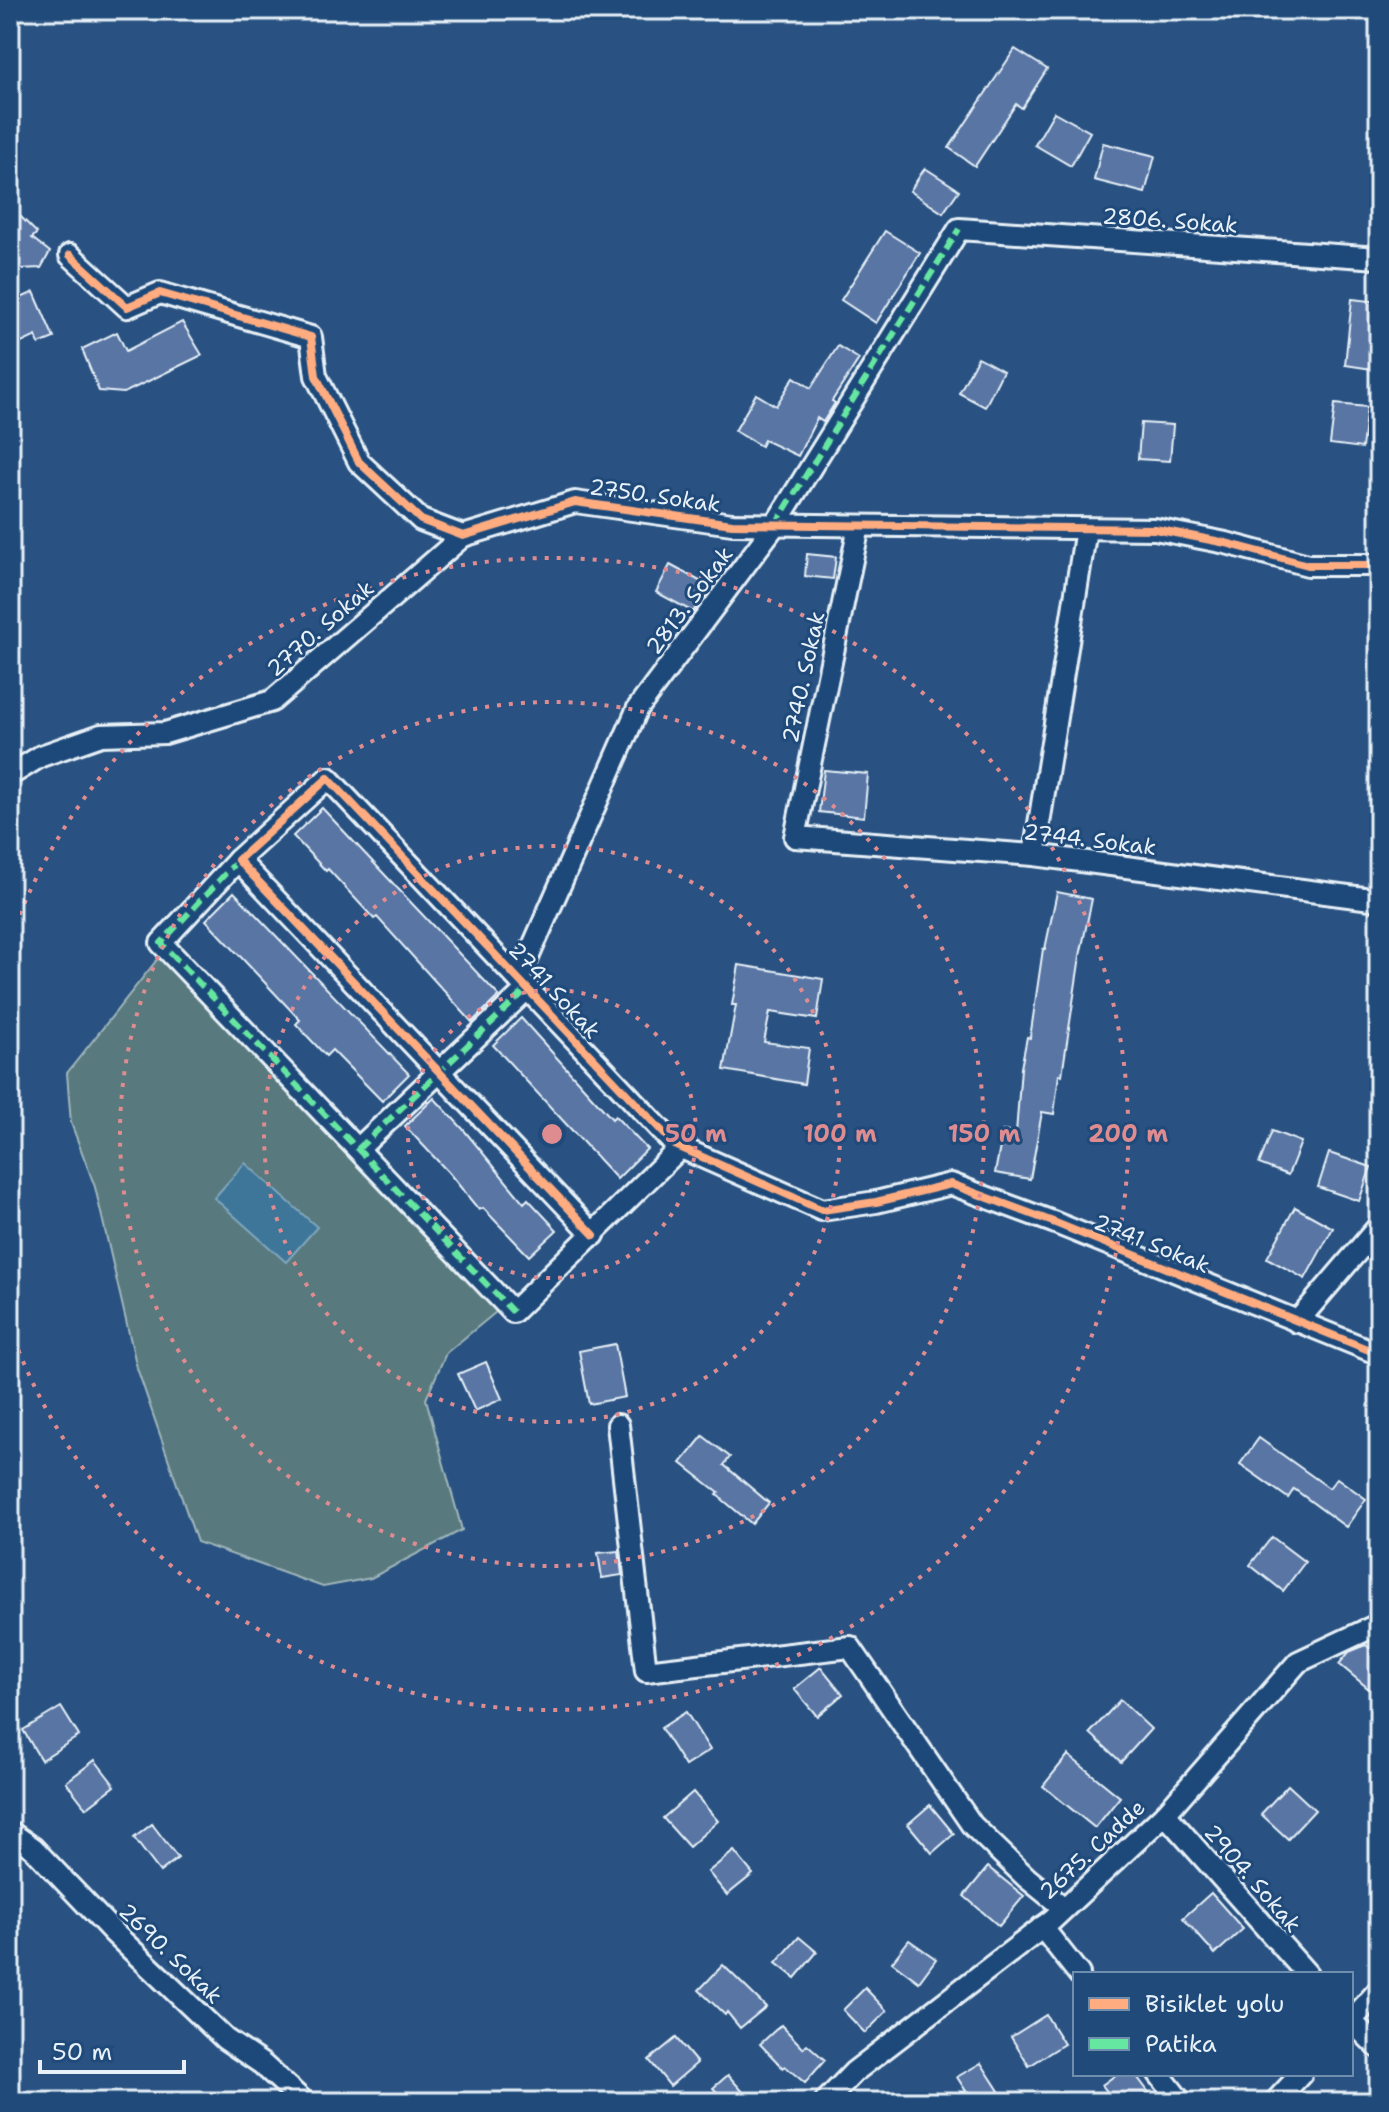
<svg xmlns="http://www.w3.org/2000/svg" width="1389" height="2112" viewBox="0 0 1389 2112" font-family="'Shantell Sans',sans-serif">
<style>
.green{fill:#597a7e;stroke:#a0b6bb;stroke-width:2}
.water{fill:#3d7698;stroke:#81a7be;stroke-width:2}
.building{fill:#5875a4;stroke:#e8f1f8;stroke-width:2}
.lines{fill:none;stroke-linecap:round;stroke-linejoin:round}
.minor-casing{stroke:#e8f1f8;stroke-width:26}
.minor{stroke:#1f4a7a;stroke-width:20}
.quiet{stroke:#66e7a1;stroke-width:6;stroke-dasharray:12 6;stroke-linecap:butt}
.cycleway-casing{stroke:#1f4a7a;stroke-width:13}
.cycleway{stroke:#ffac80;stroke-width:8}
.ring{fill:none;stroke:#df8c90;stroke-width:4;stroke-dasharray:4 8}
.labels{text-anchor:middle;stroke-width:6;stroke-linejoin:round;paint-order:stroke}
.street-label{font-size:22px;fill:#e8f1f8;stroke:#1f4a7a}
.centre{fill:#df8c90;stroke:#1f4a7a;stroke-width:4}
.ring-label{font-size:24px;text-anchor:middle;font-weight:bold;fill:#df8c90;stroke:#1f4a7a;stroke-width:6;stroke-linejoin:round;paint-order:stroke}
</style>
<rect width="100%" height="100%" fill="#295282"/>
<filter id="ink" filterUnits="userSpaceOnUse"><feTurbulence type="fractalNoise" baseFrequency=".0125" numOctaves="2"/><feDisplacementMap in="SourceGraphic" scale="16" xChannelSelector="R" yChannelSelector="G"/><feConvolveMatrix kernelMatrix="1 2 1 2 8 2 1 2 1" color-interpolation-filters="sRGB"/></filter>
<g filter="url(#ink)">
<polygon class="green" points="160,956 501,1308 446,1353 426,1399 462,1530 371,1578 323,1587 197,1542 137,1368 95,1187 71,1123 67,1073"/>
<polygon class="water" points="245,1163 317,1227 286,1262 214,1198"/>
<g class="building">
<polygon points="1015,49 1047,69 1022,108 1016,104 975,166 949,148"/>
<polygon points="1054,112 1090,132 1071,166 1035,145"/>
<polygon points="1103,143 1155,156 1145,193 1094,180"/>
<polygon points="925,168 959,190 943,213 910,191"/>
<polygon points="19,215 37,233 32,238 50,252 41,268 20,269 10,257 10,222"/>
<polygon points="885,231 920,253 876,323 841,300"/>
<polygon points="34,292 54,338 39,344 36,336 15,346 10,334 10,303"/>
<polygon points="1352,299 1379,302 1379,370 1345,365"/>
<polygon points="182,322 202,355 124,393 99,391 82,349 117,332 126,351"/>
<polygon points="838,346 859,359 832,401 835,403 823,422 817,418 798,456 764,440 761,446 735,431 756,394 776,406 794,377 811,388"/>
<polygon points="978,357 1003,371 985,407 959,393"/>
<polygon points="1335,404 1367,407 1362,448 1330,444"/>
<polygon points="1141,423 1173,425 1170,461 1138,459"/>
<polygon points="807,554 836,557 833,579 805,576"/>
<polygon points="670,565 709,586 693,612 656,592"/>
<polygon points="824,770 868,774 864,817 819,812"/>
<polygon points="322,808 499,996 472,1022 377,917 374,919 328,869 326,871 293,836"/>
<polygon points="234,892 409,1074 382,1101 332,1050 326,1056 296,1024 300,1020 206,920"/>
<polygon points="1057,892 1092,899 1080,956 1062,1075 1059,1074 1054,1114 1042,1112 1030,1179 995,1173 1003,1131 1016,1133 1021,1068 1027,1037 1030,1038 1043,949 1045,949"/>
<polygon points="739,965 823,979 817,1019 770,1012 764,1042 809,1048 804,1084 724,1070 736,1005 732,1005"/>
<polygon points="521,1018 612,1119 615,1116 647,1149 617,1179 493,1045"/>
<polygon points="434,1098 463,1129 524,1203 528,1199 557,1230 529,1256 483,1208 479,1210 449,1173 405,1126"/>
<polygon points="1272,1131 1301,1142 1288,1175 1259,1164"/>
<polygon points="1329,1153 1371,1167 1359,1201 1318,1187"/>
<polygon points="1295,1207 1333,1228 1305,1279 1267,1258"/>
<polygon points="615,1344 625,1397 589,1404 579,1351"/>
<polygon points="486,1362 502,1399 475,1411 458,1374"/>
<polygon points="703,1436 730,1457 724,1465 769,1503 752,1524 717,1495 719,1493 681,1463"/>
<polygon points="1259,1438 1329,1488 1337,1478 1366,1499 1346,1527 1294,1489 1288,1498 1240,1464"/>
<polygon points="1272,1537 1305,1562 1283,1591 1250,1565"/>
<polygon points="619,1551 622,1575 602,1578 598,1553"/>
<polygon points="1366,1645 1379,1656 1379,1677 1369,1689 1339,1664 1349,1652"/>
<polygon points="821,1667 843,1694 817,1716 794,1689"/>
<polygon points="1120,1700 1151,1729 1121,1762 1090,1733"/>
<polygon points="61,1707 79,1736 41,1760 23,1730"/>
<polygon points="686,1712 710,1750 685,1766 661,1728"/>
<polygon points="1068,1755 1120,1797 1095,1828 1043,1786"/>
<polygon points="95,1760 115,1786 86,1808 66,1782"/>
<polygon points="1288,1785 1315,1810 1288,1839 1261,1814"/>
<polygon points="693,1792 718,1821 689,1847 663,1818"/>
<polygon points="930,1805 954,1834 932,1853 908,1824"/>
<polygon points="152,1824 178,1858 160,1872 134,1838"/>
<polygon points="734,1851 753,1874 727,1895 708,1872"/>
<polygon points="988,1867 1024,1896 999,1926 964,1896"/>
<polygon points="1211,1893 1243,1929 1215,1954 1183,1918"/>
<polygon points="799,1937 817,1952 795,1978 776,1963"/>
<polygon points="909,1940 936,1959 919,1982 892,1962"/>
<polygon points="723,1965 766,2007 740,2028 727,2012 725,2015 699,1990"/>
<polygon points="865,1988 887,2011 865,2033 843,2010"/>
<polygon points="1046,2015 1064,2044 1029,2066 1011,2037"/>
<polygon points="781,2025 803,2048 807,2044 825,2060 805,2083 785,2066 783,2068 760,2044"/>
<polygon points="676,2038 697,2063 670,2086 649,2060"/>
<polygon points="981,2063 999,2091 981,2102 973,2102 957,2077"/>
<polygon points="1117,2074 1135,2074 1150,2094 1138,2102 1115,2102 1102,2085"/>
<polygon points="728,2075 744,2093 734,2102 726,2102 713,2088"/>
</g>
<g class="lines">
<g class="minor-casing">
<g id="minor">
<polyline points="70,255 127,307 160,293 311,337 316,376 359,462 421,520 463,536 575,502 732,524 1155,529 1226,543 1308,565 1379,565"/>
<polyline points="859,526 795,837 1034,855 1379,900"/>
<polyline points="10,775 41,756 101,735 165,733 272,701 463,536"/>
<polyline points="1034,855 1086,529"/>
<polyline points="238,860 161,943 513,1312 681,1147"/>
<polyline points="519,978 638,708 775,525 959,229 1379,258"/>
<polyline points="358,1149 528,988"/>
<polyline points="594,1235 238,860 328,778 675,1145 822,1210 876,1202 951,1184 1053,1222 1379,1354"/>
<polyline points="1297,1322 1379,1226"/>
<polyline points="618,1425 646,1671 850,1647 972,1825 1027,1878 1064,1908"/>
<polyline points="1165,1814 1307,1974"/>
<polyline points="10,1832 33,1848 114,1933 225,2039 262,2064 304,2102"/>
<polyline points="1042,1927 1079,1974"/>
<polyline points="1351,2021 1379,1990"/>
<polyline points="1351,2021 1379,2048"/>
<polyline points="1159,2074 1181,2102"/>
<polyline points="825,2102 854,2072 1052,1920 1165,1814 1298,1662 1379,1624"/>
<polyline points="1275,2102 1301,2074"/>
</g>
</g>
<use href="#minor" class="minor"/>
<g class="quiet">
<polyline points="775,525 959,229"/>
<polyline points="238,860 161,943 513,1312"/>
<polyline points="358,1149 528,988"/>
</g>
<g class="cycleway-casing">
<g id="cycleway">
<polyline points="70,255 127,307 160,293 311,337 316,376 359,462 421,520 463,536 575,502 732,524 1155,529 1226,543 1308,565 1379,565"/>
<polyline points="594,1235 238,860 328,778 675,1145 822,1210 876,1202 951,1184 1053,1222 1379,1354"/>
</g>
</g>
<use href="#cycleway" class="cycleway"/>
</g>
</g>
<g class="ring">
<circle cx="552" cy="1134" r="144"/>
<circle cx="552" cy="1134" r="288"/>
<circle cx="552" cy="1134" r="432"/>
<path d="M11 937A576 576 0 1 1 11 1331"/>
</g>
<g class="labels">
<g class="street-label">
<text transform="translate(1170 220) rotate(4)" y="8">2806. Sokak</text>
<text transform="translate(655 495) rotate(8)" y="8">2750. Sokak</text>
<text transform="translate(689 600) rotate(-53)" y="8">2813. Sokak</text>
<text transform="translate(320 628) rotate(-41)" y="8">2770. Sokak</text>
<text transform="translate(803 677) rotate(-78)" y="8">2740. Sokak</text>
<text transform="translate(1090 839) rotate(7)" y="8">2744. Sokak</text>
<text transform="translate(555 990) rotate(47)" y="8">2741 Sokak</text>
<text transform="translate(1152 1243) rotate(22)" y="8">2741 Sokak</text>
<text transform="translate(1092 1849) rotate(-43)" y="8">2675. Cadde</text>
<text transform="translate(1253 1878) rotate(49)" y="8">2904. Sokak</text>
<text transform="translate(171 1953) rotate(44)" y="8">2690. Sokak</text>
</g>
</g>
<circle cx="552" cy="1134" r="12" class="centre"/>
<g class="ring-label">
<text x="696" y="1142">50 m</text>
<text x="840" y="1142">100 m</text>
<text x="984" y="1142">150 m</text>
<text x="1128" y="1142">200 m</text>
</g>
<rect width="1389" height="2112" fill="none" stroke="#1f4a7a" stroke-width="40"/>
<rect x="20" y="20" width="1349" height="2072" fill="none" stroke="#e8f1f8" stroke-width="3" filter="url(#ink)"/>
<rect x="1073" y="1972" width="280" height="104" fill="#1f4a7a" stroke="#6f8dac" stroke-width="2"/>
<rect x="1089" y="1998" width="40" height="12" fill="#ffac80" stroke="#6f8dac" stroke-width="2"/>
<text x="1145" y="2012" font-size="24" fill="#e8f1f8">Bisiklet yolu</text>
<rect x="1089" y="2038" width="40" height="12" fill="#66e7a1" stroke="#6f8dac" stroke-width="2"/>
<text x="1145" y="2052" font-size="24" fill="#e8f1f8">Patika</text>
<path d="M40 2060v12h144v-12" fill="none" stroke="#e8f1f8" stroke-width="4"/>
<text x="52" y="2060" font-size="24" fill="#e8f1f8" stroke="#1f4a7a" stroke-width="6" paint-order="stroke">50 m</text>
</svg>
